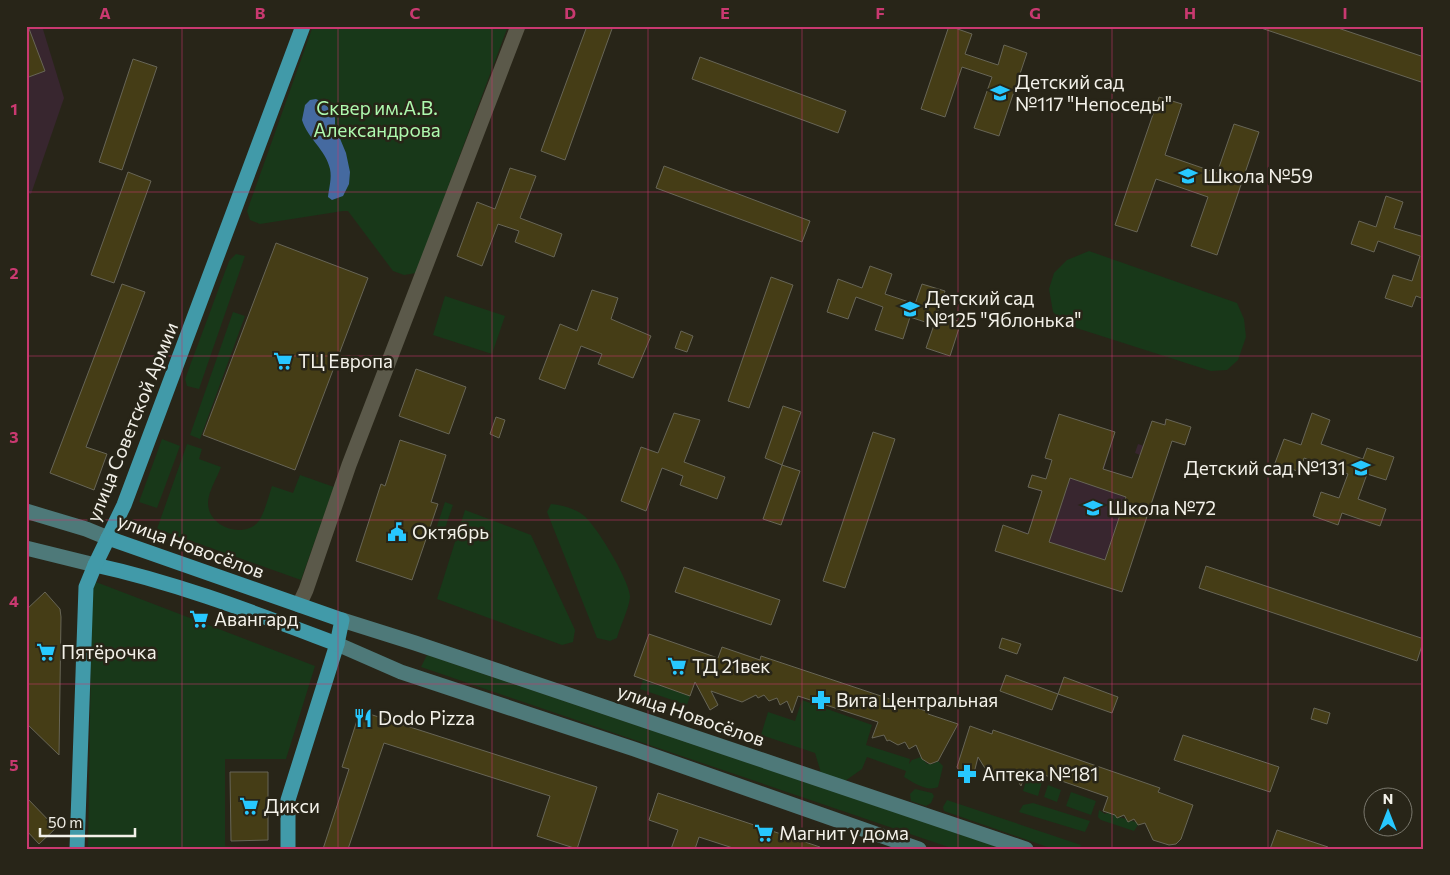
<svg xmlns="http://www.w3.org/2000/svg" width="1450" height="875" viewBox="0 0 1450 875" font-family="Commissioner,sans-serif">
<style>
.education{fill:#38262f}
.green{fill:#183819}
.water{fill:#456aa0}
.building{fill:#453d16;stroke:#676556;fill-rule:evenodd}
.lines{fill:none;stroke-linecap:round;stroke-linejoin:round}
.street{stroke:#5b594a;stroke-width:15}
.secondary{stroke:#4e7979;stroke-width:15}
.primary{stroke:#419aa9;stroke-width:15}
.grid{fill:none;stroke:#c93970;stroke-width:1;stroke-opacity:0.55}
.labels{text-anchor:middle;stroke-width:5;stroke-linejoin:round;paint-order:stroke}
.poi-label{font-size:19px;fill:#f3f1e9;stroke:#282518;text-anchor:start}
.park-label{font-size:19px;fill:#aef9ae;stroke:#282518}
.street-label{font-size:19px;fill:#f3f1e9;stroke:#282518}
.neatline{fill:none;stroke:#c93970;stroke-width:2}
.grid-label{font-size:16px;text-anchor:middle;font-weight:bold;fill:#c93970}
</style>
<rect width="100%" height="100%" fill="#282518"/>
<g class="education">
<polygon points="26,26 42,26 64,98 31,194 26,193"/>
<polygon points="1059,414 1115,432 1104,469 1132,478 1140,455 1135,453 1138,444 1144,446 1152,421 1164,425 1166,419 1191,427 1185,445 1172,441 1122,592 995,551 1003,525 1028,533 1042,492 1028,487 1032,475 1046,479 1052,460 1045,458"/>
</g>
<g class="green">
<polygon points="313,26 508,26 416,273 404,275 393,271 348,211 343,211 260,224 250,220 247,211"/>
<polygon points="1089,251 1237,303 1244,319 1246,337 1238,360 1227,370 1211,371 1067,325 1053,312 1049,289 1054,273 1067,260"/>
<polygon points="236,254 245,256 199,389 187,386 185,379 229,261"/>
<polygon points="445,296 505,316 492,354 433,335"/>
<polygon points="233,312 245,316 200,439 190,435"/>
<polygon points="162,439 180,446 157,508 139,502"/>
<path d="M187 444 202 449 199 459 221 467C217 478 208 492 208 503 208 527 243 539 258 522 264 515 269 495 272 486L293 493 300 475 334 487 301 580 157 529Z"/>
<polygon points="445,502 453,505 444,531 436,529"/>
<path d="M551 504C562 505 574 508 583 515 595 523 631 583 630 597 629 609 620 626 617 638L610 641 597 638 547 512Z"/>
<polygon points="465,510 531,535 575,630 573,642 562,645 437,599"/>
<polygon points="96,582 315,666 286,759 225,759 225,846 274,849 88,849 92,590"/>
<polygon points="427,655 1004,849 954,849 421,667"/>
<polygon points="643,680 690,696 687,705 640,689"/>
<path d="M802 700 872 725 866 745 910 759 909 764 912 760 921 757 927 764H933L938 761 943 766 938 787C927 792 914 783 904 777L906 771 867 757 862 769 845 781 821 773 815 753 761 735 768 712 795 721Z"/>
<polygon points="1027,778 1042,782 1038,796 1023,791"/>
<polygon points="1048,785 1061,790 1057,802 1044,797"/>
<polygon points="915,789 932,793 934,796 931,803 926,806 911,801 910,794"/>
<polygon points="1071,792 1096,801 1091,815 1066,806"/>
<polygon points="947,800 1081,845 1079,849 1053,849 944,811 943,807"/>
<polygon points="1033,803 1090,821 1085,832 1019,812 1023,805"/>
<polygon points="1099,810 1105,814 1108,813 1115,815 1117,818 1119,817 1126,819 1128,822 1131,821 1136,822 1138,825 1134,831 1101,820 1098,817"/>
</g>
<path class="water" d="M316 99 324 103 332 112 335 118V124L341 141 346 153 350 172 349 184 343 196 332 200 328 197C329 188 332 178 330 169 326 150 308 139 302 120L305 105 310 100Z"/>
<g class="building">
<polygon points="26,26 28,26 45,71 26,78"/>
<polygon points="587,26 613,26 565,160 541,151"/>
<polygon points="949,26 972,34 965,54 998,65 1004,45 1027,53 999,136 974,128 992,77 962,67 945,117 921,109"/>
<polygon points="1261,26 1332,26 1424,57 1424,83 1261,28"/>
<polygon points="700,57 846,111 838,133 692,79"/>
<polygon points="133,59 157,67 122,170 99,162"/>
<polygon points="1159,97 1182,104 1165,155 1217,173 1234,124 1259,132 1217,255 1191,246 1208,197 1156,179 1137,232 1115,225"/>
<polygon points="664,166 810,221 802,242 656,188"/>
<polygon points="510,168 536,176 520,218 562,234 554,257 515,242 519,231 498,224 482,266 457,256 477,202 495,209"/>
<polygon points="128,172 151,181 114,283 91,275"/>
<polygon points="1386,196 1403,202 1394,228 1424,237 1424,299 1416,296 1412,307 1385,298 1393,275 1412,281 1420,256 1378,241 1374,252 1351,244 1359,221 1376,227"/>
<polygon points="276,243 368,278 295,470 203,435"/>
<polygon points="870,266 892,274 885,294 915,304 922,284 945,291 937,314 961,322 950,356 926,348 934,325 910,317 903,339 875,330 883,307 856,297 848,319 827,312 838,279 862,288"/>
<polygon points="771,277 793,285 749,408 728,401"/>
<polygon points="122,284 145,292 86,447 107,454 94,490 50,473"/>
<polygon points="592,290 618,298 611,319 651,336 633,378 598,364 602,354 581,346 565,389 539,379 560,324 577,331"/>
<polygon points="681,331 693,336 687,352 675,348"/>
<polygon points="416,369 466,387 449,434 399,416"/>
<polygon points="783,406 801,412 782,465 765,458"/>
<polygon points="674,413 700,420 684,462 725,477 717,499 680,485 683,476 662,468 646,511 621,501 641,447 658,453"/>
<polygon points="1312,413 1330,420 1321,444 1363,459 1367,448 1394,457 1386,480 1367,474 1358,499 1386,509 1380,526 1342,513 1338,525 1313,516 1321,492 1339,498 1348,474 1304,458 1300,472 1275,463 1284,439 1301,445"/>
<path d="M1059 414 1115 432 1103 469 1132 478 1152 421 1165 425 1166 419 1191 427 1185 445 1172 441 1122 592 995 551 1003 525 1028 534 1042 491 1028 487 1032 475 1046 479 1052 460 1045 458ZM1070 478 1126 497 1105 560 1049 542Z"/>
<polygon points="496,417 505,420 499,438 490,434"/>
<polygon points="873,432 895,439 845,588 823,581"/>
<polygon points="400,440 446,455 431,502 438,504 412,580 356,561 381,484 385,486"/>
<polygon points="782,465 800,471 781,525 763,519"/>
<polygon points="1206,566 1424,639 1417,661 1199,588"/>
<polygon points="684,567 780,600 771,625 675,592"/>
<polygon points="45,592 60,609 61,617 59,755 26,723 26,610"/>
<polygon points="649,634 718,658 722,647 760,660 761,656 929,712 928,714 958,724 938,761 930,764 922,759 916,745 909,749 905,742 898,745 889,740 887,741 884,735 872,738 878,722 798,696 792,713 787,701 780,705 777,698 769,701 764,695 758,698 756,695 742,702 711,691 718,705 710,710 695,682 690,696 634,676"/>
<polygon points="1002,638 1021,644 1017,654 999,648"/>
<polygon points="1006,675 1058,694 1052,710 1000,691"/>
<polygon points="1064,677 1118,697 1112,713 1058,694"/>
<polygon points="1314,708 1330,713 1327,724 1311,719"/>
<polygon points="360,711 597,787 577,849 537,836 550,796 384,743 348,849 323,849 349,769 342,767"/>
<polygon points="970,726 992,734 993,730 1160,788 1158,792 1193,805 1181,839 1176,844 1169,845 1153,840 1145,823 1138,825 1134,819 1128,822 1124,815 1117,818 1115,815 1103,811 1108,797 1027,769 1021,786 1016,778 1009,780 1004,774 998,776 994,770 988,773 978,757 973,777 960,773 957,767"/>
<polygon points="1183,735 1279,767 1270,792 1174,760"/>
<polygon points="230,772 268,772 268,840 231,841"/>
<polygon points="658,793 820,847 820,849 736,849 699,837 695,849 671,849 678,830 649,820"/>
<polygon points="26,797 56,828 39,844 26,830"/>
<polygon points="1277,830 1328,847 1328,849 1270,849"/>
</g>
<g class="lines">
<polyline class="street" points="299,605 306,590 349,465 518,26"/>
<g class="secondary">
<polyline points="26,511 86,529 108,538"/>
<polyline points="26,548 95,565"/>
<polyline points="342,620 415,643 1026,849"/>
<polyline points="337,644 401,672 634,749 919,849"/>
</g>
<g class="primary">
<polyline points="108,538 342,620 337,644 288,800 288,849"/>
<path d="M95 565C178 583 257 614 337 644"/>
<polyline points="77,849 86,587 95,565 124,505 303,26"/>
</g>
</g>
<path class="grid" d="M182 26V849M338 26V849M492 26V849M648 26V849M802 26V849M958 26V849M1112 26V849M1268 26V849M26 192H1424M26 356H1424M26 520H1424M26 684H1424"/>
<defs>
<g id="school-bare" transform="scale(1.5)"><path d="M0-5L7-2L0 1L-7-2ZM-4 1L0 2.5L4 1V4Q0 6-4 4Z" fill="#27c8ff" stroke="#282518" stroke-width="2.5" paint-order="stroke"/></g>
<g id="supermarket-bare" transform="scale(1.5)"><path d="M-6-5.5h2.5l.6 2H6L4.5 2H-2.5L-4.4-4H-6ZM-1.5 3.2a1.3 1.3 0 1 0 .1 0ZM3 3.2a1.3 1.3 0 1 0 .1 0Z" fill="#27c8ff" stroke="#282518" stroke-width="2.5" paint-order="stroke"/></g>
<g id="civic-bare" transform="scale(1.5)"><path d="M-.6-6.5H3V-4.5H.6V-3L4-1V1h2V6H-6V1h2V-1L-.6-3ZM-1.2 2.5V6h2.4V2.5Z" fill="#27c8ff" stroke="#282518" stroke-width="2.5" paint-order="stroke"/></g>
<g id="pharmacy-bare" transform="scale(1.5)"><path d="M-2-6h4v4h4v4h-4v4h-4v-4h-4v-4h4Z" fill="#27c8ff" stroke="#282518" stroke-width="2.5" paint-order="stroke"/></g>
<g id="restaurant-bare" transform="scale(1.5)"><path d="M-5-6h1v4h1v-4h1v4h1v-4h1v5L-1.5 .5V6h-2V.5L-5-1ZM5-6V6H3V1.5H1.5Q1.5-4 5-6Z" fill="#27c8ff" stroke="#282518" stroke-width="2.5" paint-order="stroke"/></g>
</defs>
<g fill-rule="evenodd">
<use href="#school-bare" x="1000" y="93"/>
<use href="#school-bare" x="1188" y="176"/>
<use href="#school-bare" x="910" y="309"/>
<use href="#supermarket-bare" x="283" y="361"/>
<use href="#school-bare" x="1361" y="468"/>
<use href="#school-bare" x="1093" y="508"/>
<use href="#civic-bare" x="397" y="532"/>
<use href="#supermarket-bare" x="199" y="619"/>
<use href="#supermarket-bare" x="46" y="652"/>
<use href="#supermarket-bare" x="677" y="666"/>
<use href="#pharmacy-bare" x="821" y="700"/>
<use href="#restaurant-bare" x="363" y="718"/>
<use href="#pharmacy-bare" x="967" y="774"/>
<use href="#supermarket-bare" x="249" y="806"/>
<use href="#supermarket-bare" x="764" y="833"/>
</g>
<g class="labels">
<g class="poi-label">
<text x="1015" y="89">Детский сад<tspan x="1015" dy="22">№117 "Непоседы"</tspan></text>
<text x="1203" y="183">Школа №59</text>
<text x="925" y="305">Детский сад<tspan x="925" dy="22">№125 "Яблонька"</tspan></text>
<text x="298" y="368">ТЦ Европа</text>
<text x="1346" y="475" text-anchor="end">Детский сад №131</text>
<text x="1108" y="515">Школа №72</text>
<text x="412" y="539">Октябрь</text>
<text x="214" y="626">Авангард</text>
<text x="61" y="659">Пятёрочка</text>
<text x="692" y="673">ТД 21век</text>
<text x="836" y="707">Вита Центральная</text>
<text x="378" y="725">Dodo Pizza</text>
<text x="982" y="781">Аптека №181</text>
<text x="264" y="813">Дикси</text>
<text x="779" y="840">Магнит у дома</text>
</g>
<g class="park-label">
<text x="377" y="115">Сквер им.А.В.<tspan x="377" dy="22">Александрова</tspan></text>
</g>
<g class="street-label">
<text transform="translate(132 422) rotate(-68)" y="7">улица Советской Армии</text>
<text transform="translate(191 546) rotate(20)" y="7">улица Новосёлов</text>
<text transform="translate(691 715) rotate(19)" y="7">улица Новосёлов</text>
</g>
</g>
<rect width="1450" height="875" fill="none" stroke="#282518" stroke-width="55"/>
<g transform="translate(1388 812)"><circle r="24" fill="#282518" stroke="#79776c"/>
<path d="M0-4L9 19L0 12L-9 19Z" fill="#27c8ff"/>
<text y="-8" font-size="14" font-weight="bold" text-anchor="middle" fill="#f3f1e9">N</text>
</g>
<path d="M40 828v8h95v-8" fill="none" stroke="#f3f1e9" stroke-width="2.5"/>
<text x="48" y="828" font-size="15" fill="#f3f1e9" stroke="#282518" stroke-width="4" paint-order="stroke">50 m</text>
<rect x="28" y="28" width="1394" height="820" class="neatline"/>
<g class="grid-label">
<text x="105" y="19">A</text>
<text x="260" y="19">B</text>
<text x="415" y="19">C</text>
<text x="570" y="19">D</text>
<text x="725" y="19">E</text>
<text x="880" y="19">F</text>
<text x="1035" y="19">G</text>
<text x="1190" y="19">H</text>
<text x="1345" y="19">I</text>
<text x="14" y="115">1</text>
<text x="14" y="279">2</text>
<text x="14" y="443">3</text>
<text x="14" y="607">4</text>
<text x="14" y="771">5</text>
</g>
</svg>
